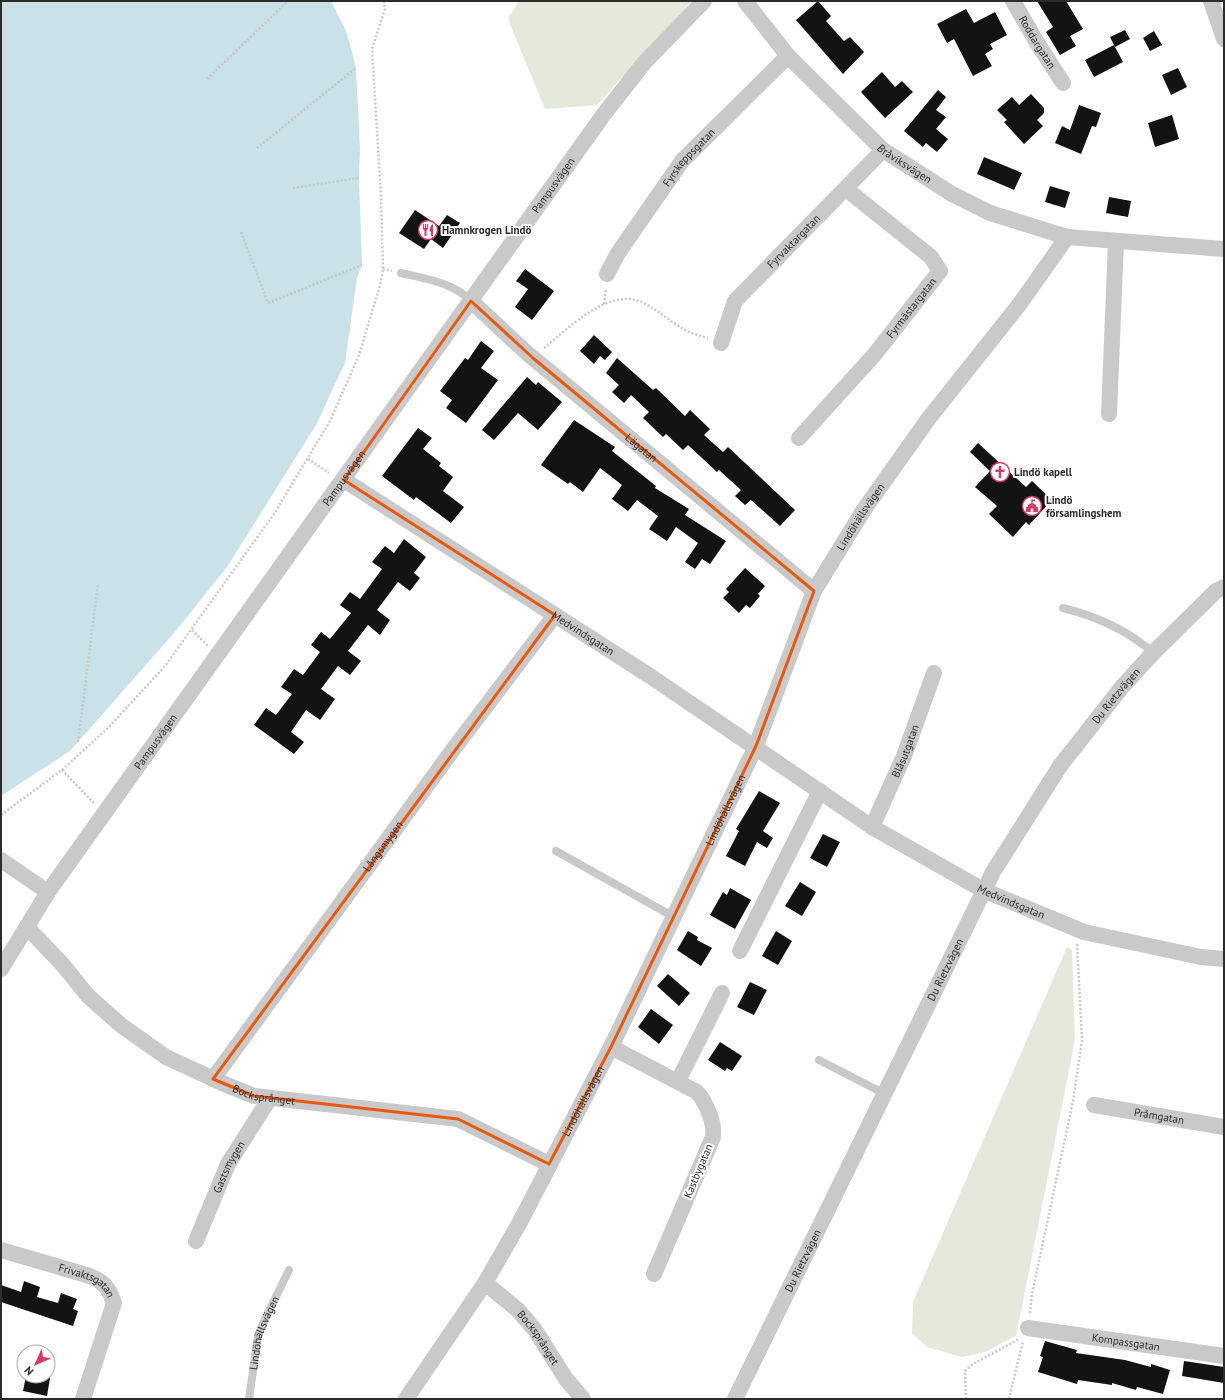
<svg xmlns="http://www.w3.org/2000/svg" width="1225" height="1400" viewBox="0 0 1225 1400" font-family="'PT Sans',sans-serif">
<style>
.green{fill:#e5e9db}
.water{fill:#c8e2e8}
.building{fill:#131313}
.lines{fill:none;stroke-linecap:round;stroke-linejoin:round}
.path{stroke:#c9c9c9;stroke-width:2.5;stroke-dasharray:2 2;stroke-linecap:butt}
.service{stroke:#c9c9c9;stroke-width:8}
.minor{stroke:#c9c9c9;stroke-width:16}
.marked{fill:none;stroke:#e8590c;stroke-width:3;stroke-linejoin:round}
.labels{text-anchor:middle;stroke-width:4;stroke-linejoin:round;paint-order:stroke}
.street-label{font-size:11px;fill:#2c2c2c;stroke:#fff}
.poi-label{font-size:11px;font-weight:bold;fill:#2c2c2c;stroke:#fff;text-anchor:start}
</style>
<rect width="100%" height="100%" fill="#fff"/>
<g class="green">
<polygon points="519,1 692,1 597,105 545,109 508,19"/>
<polygon points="1067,947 1072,950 1075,1040 1016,1336 985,1352 962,1357 927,1347 912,1333 913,1302"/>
</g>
<polygon class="water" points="1,1 331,1 347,33 356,68 360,148 359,178 362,265 357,278 345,363 316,425 227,567 175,632 70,751 1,796"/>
<g class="building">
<polygon points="818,1 831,16 826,21 844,41 850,37 864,52 843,74 796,20"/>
<polygon points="1037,1 1066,1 1083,29 1070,36 1076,46 1060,55 1046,32 1053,27"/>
<polygon points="966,9 974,23 995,12 1007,35 990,44 993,49 985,54 992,66 973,76 954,39 947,43 937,24"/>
<polygon points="1125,30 1130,39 1115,47 1110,37"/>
<polygon points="1154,31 1162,45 1150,51 1143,38"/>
<polygon points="1114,45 1123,62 1094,77 1085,60"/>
<polygon points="1178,68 1187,87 1171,95 1162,75"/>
<polygon points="882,72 895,87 902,81 913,92 885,118 861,92"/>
<polygon points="938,90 946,97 936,110 946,117 936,129 948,139 937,152 926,143 923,147 904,131"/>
<polygon points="1031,94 1044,108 1044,113 1037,120 1043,126 1024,144 1004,122 1007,120 997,110 1012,97 1019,105"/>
<polygon points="1079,105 1101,113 1096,127 1092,126 1081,154 1055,143 1062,126 1070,130"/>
<polygon points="1172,115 1179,139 1155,147 1148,123"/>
<polygon points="984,157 1022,173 1014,190 977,174"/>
<polygon points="1050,186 1070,192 1065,208 1045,202"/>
<polygon points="1109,197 1131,201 1128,217 1106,213"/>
<polygon points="415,210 439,226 447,215 460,223 443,248 431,239 424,249 399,233"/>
<polygon points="525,269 554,291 532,320 515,307 528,289 516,281"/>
<polygon points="594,335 612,352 605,360 600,356 594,364 580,351"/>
<polygon points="481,341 494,351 481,368 498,380 466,423 446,408 452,400 440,391 465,358 468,360"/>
<polygon points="617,358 653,390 656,388 685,416 690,410 710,429 704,435 723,452 728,447 795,510 780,526 751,500 745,505 735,496 741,490 719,470 717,472 688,445 683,450 666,434 663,437 643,418 649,412 631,395 624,403 612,392 619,385 606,373"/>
<polygon points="527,377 536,385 538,382 562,402 538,430 518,413 494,440 482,430"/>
<polygon points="574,420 615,447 612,451 656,486 655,488 689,509 685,515 726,541 710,564 702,559 695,569 685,562 698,543 676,527 667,541 649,529 658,516 637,500 628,511 612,499 622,485 600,468 583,492 570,482 568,484 541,465"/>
<polygon points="418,428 432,438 423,449 441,463 439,466 453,477 443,491 464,507 451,523 416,497 414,500 382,476"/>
<polygon points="978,443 1026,487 1032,481 1052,500 1029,525 1026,522 1013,537 989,514 997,506 975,487 990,471 970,452"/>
<polygon points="404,539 426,557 414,573 420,578 410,591 398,582 377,610 390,620 380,635 368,625 348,651 361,661 350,675 338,666 321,689 335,699 320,720 306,710 291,732 304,742 294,754 254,725 266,708 276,715 292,694 281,687 294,669 303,675 320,652 311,645 321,632 330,639 351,613 340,605 350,592 360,599 382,569 372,562 385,546 394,553"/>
<polygon points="745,568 765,586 758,594 760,596 750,608 746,605 739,613 723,598 729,592 726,589"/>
<polygon points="759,791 780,803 763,831 773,838 767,848 757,842 745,866 726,856 739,831 736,829"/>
<polygon points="823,834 840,842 827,867 810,858"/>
<polygon points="800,882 816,892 802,916 785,906"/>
<polygon points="730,888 751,900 735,929 710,915 723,892 727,895"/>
<polygon points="688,931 698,937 697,940 712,948 701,966 677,950"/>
<polygon points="776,931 792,941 778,965 762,956"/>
<polygon points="668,974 690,993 679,1006 657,986"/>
<polygon points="750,982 767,990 754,1015 737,1007"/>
<polygon points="651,1009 673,1025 659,1044 638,1027"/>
<polygon points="720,1042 742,1056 732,1071 727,1068 725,1071 708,1060"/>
<polygon points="24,1281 40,1287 37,1297 58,1303 61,1293 77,1299 73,1309 78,1311 73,1326 1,1302 1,1285 21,1292"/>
<polygon points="1045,1341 1077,1350 1076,1353 1125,1360 1151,1367 1151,1364 1170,1370 1163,1394 1137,1387 1136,1390 1112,1383 1112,1385 1078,1380 1077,1384 1038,1372 1043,1357 1040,1356"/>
<polygon points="1184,1361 1224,1367 1224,1383 1182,1376"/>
<polygon points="26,1376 50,1378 47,1396 23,1391"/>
</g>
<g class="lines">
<g class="path">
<polyline points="207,79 288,1"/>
<polyline points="257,148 356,68"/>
<polyline points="293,188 359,178"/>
<polyline points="241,232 268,303 362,265"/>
<polyline points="383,269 392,271"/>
<polyline points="604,304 606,288"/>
<path d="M544 348C569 328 609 286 644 303 659 311 672 323 687 331 694 334 701 336 708 338"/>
<polyline points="308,459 329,473"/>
<polyline points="192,630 208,646"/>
<polyline points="78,742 98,583"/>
<polyline points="62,770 94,803"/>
<polyline points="1,815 62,770 108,728 165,666 274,514 330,421 359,355 381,282 383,269 381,196 372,49 385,9 384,1"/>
<polyline points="1030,1313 1032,1294 1073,1101 1082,1040 1077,944"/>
<polyline points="966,1399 965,1371 973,1364 1019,1339"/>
<polyline points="1009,1399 1023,1341"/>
</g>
<g class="service">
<path d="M401 273C426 279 452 282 471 301"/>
<path d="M1063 608C1095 616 1129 631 1153 653"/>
<polyline points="556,851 674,917"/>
<polyline points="819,1060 885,1094"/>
<path id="s1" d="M249 1399 258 1336 266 1317 289 1270"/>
</g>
<g class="minor">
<path id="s2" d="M745 1 788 56 883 150 952 194 990 213 1067 237 1224 249"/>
<path id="s3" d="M1013 1 1036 41 1063 83"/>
<polyline points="1211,1 1224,39"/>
<path id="s4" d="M607 274 618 253 682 161 788 56"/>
<path id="s5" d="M471 301 527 353 814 591"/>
<path id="s6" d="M721 343 735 301 883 150"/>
<polyline points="1109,414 1116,242"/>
<path id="s7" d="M799 438 875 354 940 271 931 257 846 189"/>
<path id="s8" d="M344 480 650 676 872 827 983 890 1084 932 1201 957 1224 959"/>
<path id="s9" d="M872 827 904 756 934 673"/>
<polyline points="1,860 48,892"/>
<path id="s10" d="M27 927 63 965 88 996 122 1026 166 1057 222 1083 254 1096 458 1119 549 1164"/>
<polyline points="740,951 820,791"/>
<path id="s11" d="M1 969 48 892 604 114 644 63 704 1"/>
<path d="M611 1047 697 1092C706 1102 715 1123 713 1137L654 1274"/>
<path id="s12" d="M213 1079 452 751 555 615"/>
<polyline points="678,1081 722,993"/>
<path id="s13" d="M1094 1105 1224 1127"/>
<path id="s14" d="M196 1241 228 1164 270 1098"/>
<path id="s15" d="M1 1250 90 1276C104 1282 109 1288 114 1303L83 1399"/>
<path id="s16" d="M485 1283 518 1310 535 1330 566 1379 583 1399"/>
<path id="s17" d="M1028 1328 1224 1356"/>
<path id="s18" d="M406 1399 485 1283 520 1222 611 1047 756 746 814 591 863 511 929 418 1019 305 1067 237"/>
<path id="s19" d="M735 1399 993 872 1060 766 1122 687 1153 653 1216 591 1224 587"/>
</g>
</g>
<path class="marked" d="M471 301 533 358 814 591 756 746 611 1047 549 1164 458 1119 254 1096 213 1079 555 615 344 480Z"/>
<defs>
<g id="restaurant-ring" transform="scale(1)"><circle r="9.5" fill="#fff" stroke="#d83967" stroke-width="1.5"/><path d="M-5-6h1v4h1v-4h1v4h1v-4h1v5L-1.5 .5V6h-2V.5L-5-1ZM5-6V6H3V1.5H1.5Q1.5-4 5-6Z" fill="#d83967"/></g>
<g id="church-ring" transform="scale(1)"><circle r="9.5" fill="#fff" stroke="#d83967" stroke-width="1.5"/><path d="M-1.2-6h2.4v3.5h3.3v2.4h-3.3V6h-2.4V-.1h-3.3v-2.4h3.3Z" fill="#d83967"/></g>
<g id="civic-ring" transform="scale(1)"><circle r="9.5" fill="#fff" stroke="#d83967" stroke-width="1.5"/><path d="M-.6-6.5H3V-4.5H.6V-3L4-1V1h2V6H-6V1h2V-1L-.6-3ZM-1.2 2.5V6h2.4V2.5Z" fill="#d83967"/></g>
</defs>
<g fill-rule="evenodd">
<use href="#restaurant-ring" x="428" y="230"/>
<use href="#church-ring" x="1000" y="472"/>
<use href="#civic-ring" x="1032" y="506"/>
</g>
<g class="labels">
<g class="street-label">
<text dy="4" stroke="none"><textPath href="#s3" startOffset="48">Roddargatan</textPath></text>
<text dy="4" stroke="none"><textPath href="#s4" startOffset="143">Fyrskeppsgatan</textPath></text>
<text dy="4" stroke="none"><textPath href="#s2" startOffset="229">Bråviksvägen</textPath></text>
<text dy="4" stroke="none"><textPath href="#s11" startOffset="959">Pampusvägen</textPath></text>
<text dy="4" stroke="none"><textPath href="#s6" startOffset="128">Fyrvaktargatan</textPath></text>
<text dy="4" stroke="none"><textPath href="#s7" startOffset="172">Fyrmästargatan</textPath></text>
<text dy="4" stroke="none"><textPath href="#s5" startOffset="225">Lägatan</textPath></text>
<text dy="4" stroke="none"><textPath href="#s11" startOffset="599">Pampusvägen</textPath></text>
<text dy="4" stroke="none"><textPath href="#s18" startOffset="995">Lindöhällsvägen</textPath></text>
<text dy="4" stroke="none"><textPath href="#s8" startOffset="284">Medvindsgatan</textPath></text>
<text dy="4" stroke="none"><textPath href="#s19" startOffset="802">Du Rietzvägen</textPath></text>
<text dy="4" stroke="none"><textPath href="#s11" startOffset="275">Pampusvägen</textPath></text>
<text dy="4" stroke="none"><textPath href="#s9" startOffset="83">Blåsutgatan</textPath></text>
<text dy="4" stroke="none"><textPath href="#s18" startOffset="671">Lindöhällsvägen</textPath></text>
<text dy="4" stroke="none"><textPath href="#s12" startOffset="288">Långsmygen</textPath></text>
<text dy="4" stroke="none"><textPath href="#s8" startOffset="790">Medvindsgatan</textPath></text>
<text dy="4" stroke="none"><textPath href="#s19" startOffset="478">Du Rietzvägen</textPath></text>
<text dy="4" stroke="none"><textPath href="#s10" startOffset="297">Bocksprånget</textPath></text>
<text dy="4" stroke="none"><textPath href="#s18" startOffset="347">Lindöhällsvägen</textPath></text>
<text dy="4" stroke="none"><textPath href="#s13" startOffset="66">Pråmgatan</textPath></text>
<text dy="4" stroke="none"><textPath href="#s14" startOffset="81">Gastsmygen</textPath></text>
<text transform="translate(698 1171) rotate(-67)" y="4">Kastbygatan</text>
<text dy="4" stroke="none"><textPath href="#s19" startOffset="154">Du Rietzvägen</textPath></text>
<text dy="4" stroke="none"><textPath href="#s15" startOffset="92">Frivaktsgatan</textPath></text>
<text dy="4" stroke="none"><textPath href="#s1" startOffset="68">Lindöhällsvägen</textPath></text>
<text dy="4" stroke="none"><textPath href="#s16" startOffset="77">Bocksprånget</textPath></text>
<text dy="4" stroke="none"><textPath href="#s17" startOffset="99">Kompassgatan</textPath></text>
</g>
<g class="poi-label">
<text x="442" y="234">Hamnkrogen Lindö</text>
<text x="1014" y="476">Lindö kapell</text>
<text x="1046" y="504">Lindö<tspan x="1046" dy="13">församlingshem</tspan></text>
</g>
</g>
<rect width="1225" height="1400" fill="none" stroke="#2c2c2c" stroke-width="4"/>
<g transform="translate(36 1364) rotate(225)"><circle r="19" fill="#ffffff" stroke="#ababab"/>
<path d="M0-3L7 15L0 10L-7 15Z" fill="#d83967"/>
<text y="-6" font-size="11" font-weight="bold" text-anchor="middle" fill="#2c2c2c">N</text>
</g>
</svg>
